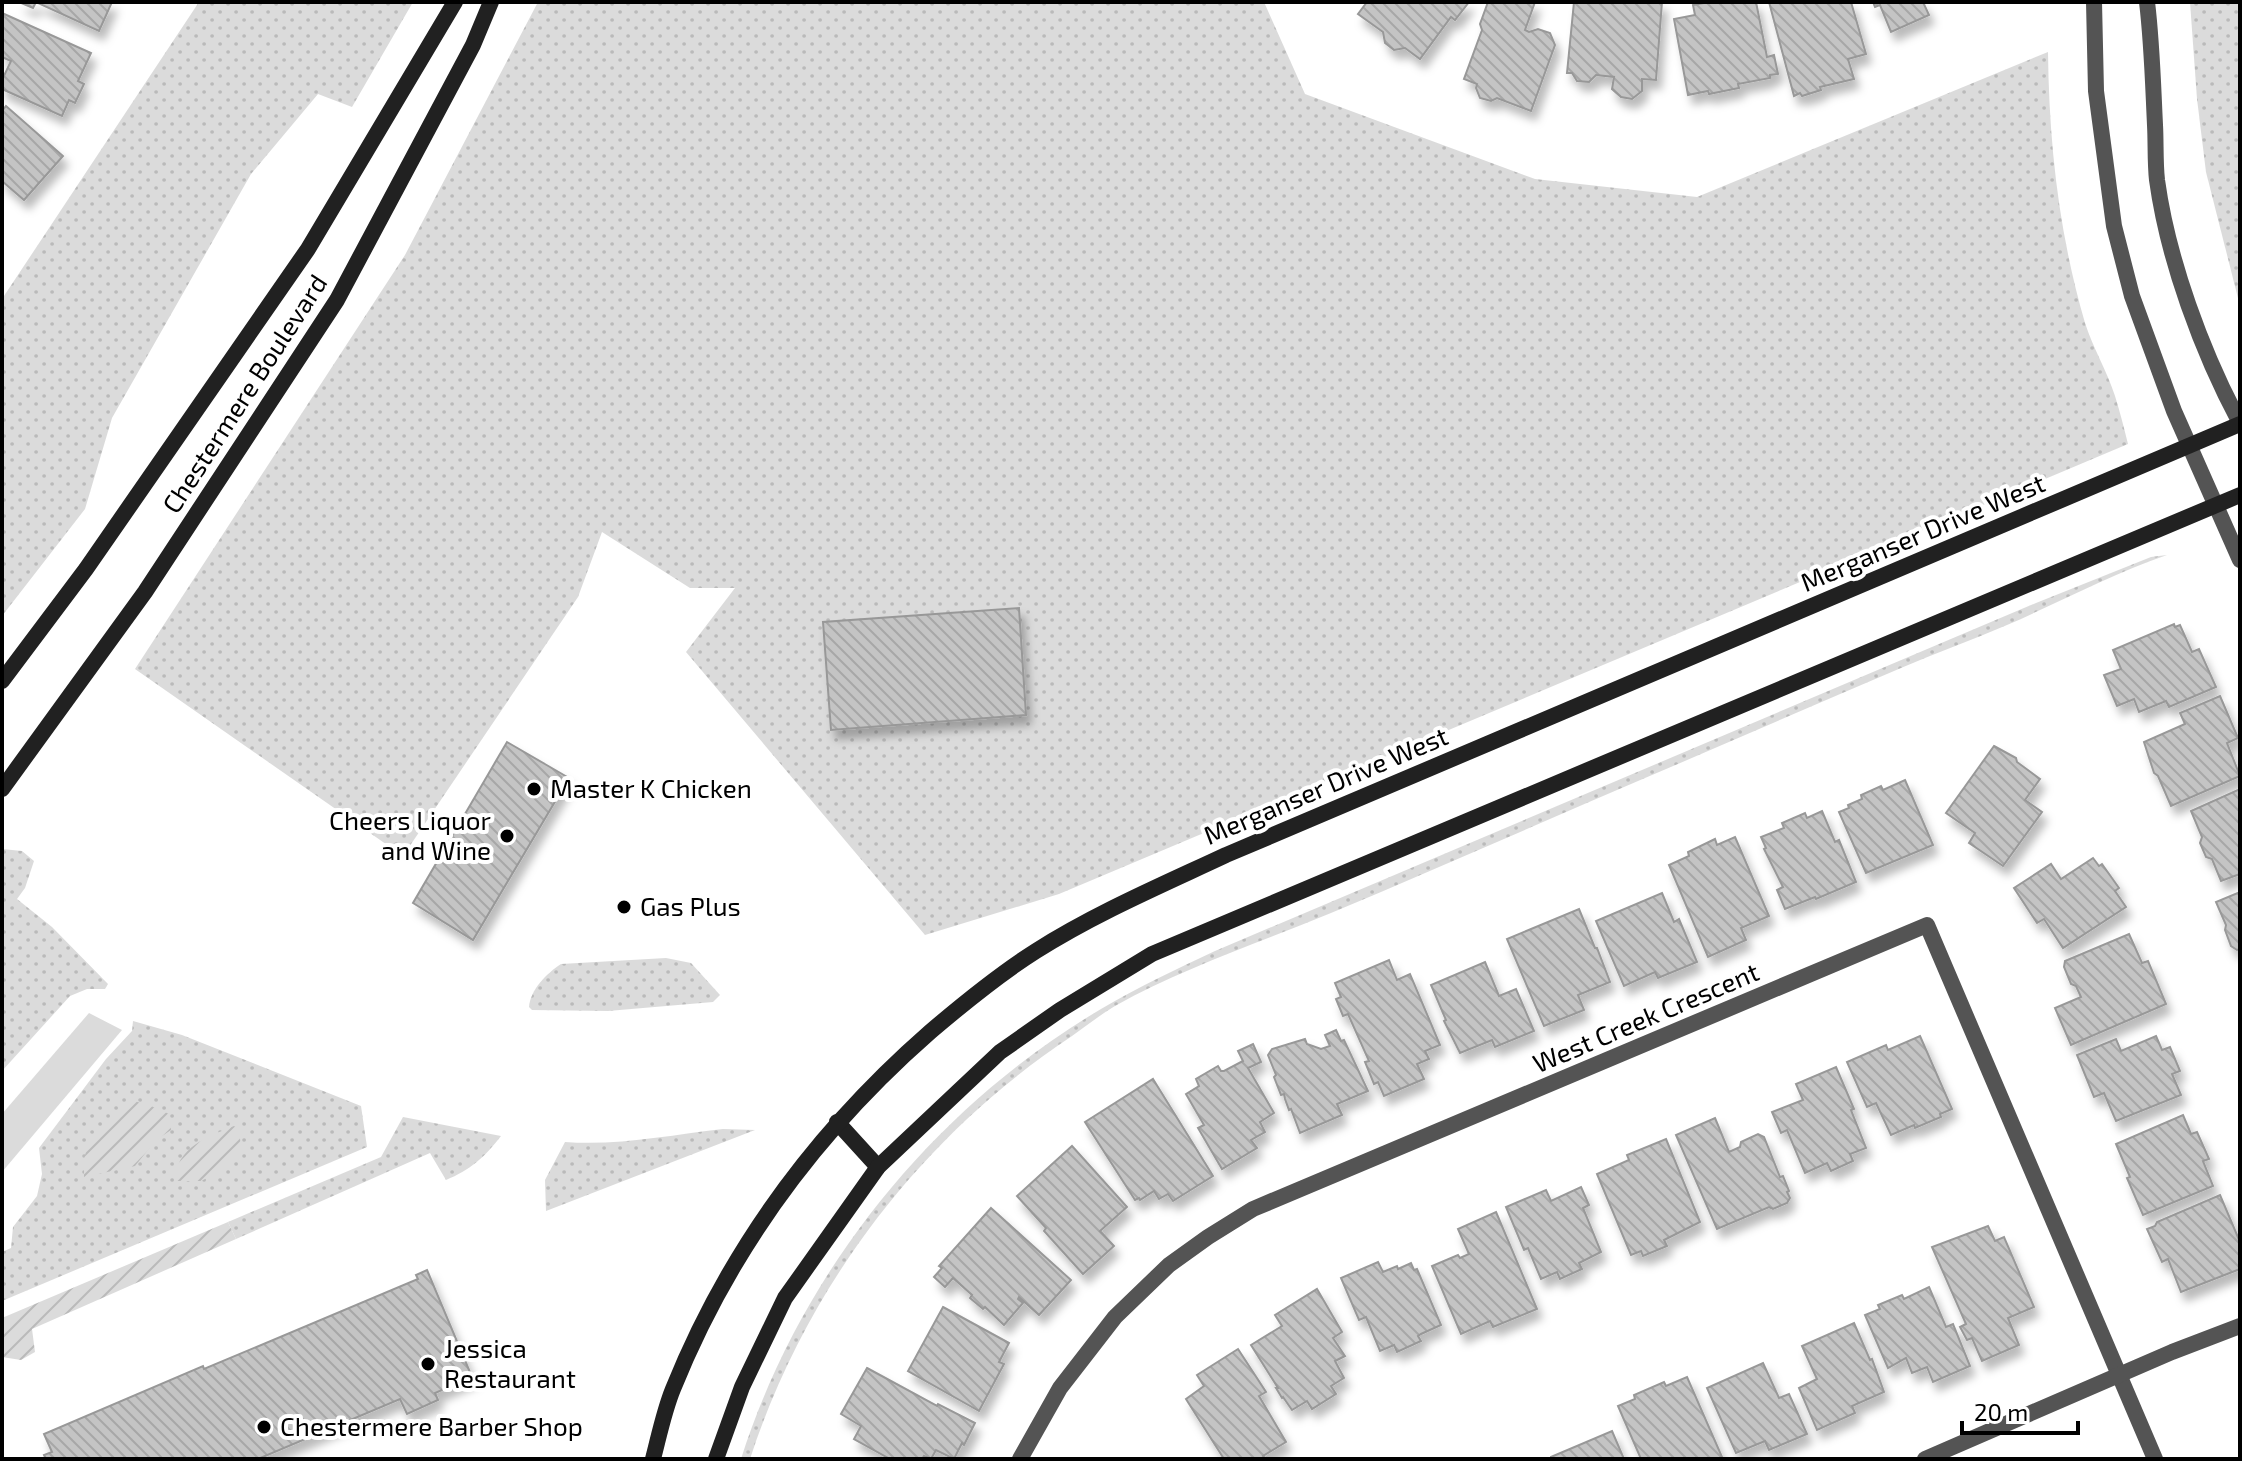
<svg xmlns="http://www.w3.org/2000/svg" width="2242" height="1461" viewBox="0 0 2242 1461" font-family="'Exo 2',sans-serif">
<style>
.grass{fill:url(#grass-dots)}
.park{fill:#dbdbdb}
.garden{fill:url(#garden-furrows)}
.building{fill:url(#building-back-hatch);stroke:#989898;stroke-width:2;filter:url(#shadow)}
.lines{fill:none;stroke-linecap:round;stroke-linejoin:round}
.street{stroke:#545454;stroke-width:16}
.secondary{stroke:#212121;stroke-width:16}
.poi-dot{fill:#000;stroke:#fff;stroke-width:3}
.labels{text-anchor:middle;stroke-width:8;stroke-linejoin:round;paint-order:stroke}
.street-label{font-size:26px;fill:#000;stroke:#fff}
.poi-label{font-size:26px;fill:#000;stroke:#fff;text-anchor:start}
</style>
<defs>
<pattern id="grass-dots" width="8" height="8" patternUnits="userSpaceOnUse" patternTransform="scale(2)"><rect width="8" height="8" fill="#dbdbdb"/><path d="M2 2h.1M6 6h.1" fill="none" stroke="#bababa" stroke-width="1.8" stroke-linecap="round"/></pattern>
<pattern id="garden-furrows" width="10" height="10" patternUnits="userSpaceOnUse" patternTransform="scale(2)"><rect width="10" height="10" fill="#dbdbdb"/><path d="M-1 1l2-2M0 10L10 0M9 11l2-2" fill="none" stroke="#bababa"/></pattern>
<pattern id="building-back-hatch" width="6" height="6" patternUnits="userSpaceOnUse" patternTransform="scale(2)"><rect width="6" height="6" fill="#c4c4c4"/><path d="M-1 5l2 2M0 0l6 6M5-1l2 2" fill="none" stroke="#a7a7a7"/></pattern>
<filter id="shadow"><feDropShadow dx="5" dy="9" stdDeviation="4" flood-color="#0004"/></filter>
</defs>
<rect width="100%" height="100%" fill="#fff"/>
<g class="grass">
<polygon points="199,2 413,2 352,107 318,94 251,174 112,418 85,509 2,616 2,299"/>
<path d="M538 2H1264L1305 94 1535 179 1697 197 2048 52C2049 144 2059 234 2085 323 2093 348 2107 371 2115 396 2120 412 2124 428 2128 444L1059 894 925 935 686 652 735 588H690L602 532 578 597 403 856 135 669 405 255Z"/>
<polygon points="2190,2 2240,2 2240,306 2206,172 2197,99"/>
<path d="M2167 555C2112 574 2060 602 2007 625 1972 640 1936 653 1901 668 1816 704 1730 742 1645 778 1540 823 1436 869 1331 913 1259 943 1183 968 1115 1006 1100 1015 1086 1026 1072 1036 921 1136 806 1287 750 1459H741C800 1273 933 1108 1101 1009 1138 987 1177 969 1215 951L2036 603 2151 557Z"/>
<polygon points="2,849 22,851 34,861 25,888 17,899 52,927 108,984 105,989 87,989 70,996 2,1071"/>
<path d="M666 958 691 963 720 995 713 1002 608 1011 532 1010 529 1007C530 990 547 973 561 964Z"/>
<polygon points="133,1021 182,1035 361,1106 367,1147 2,1301 2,1252 11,1248 13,1227 37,1196 42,1174 39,1148 106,1059 132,1031"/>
<path d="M403 1117 501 1136C484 1158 470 1170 446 1180L430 1153 236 1239 228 1222 381 1157Z"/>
<path d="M723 1129 755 1130 546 1211 545 1180 565 1142C618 1146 670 1135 723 1129Z"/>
</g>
<polygon class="park" points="89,1013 122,1030 2,1172 2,1114"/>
<g class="garden">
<polygon points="131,1100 151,1106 169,1114 171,1130 156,1140 135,1166 84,1177 84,1159 89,1141"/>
<path d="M234 1126 239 1129 241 1148 229 1167 201 1181H175C176 1147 207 1137 234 1126Z"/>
<polygon points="228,1222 236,1239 32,1329 35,1352 21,1360 2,1357 2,1318"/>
</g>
<g class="building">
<polygon points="19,2 112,2 99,31 36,2 33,8"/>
<polygon points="1367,2 1469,2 1455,20 1451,17 1420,59 1405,48 1394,50 1385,43 1383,32 1358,14"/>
<polygon points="1488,2 1535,2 1525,30 1529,32 1538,29 1550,33 1555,45 1531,111 1497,98 1491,101 1480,98 1476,88 1477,84 1464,79 1482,30 1480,24"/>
<polygon points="1574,2 1662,2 1656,80 1642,79 1642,91 1632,99 1621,97 1612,89 1614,77 1596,75 1589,82 1577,81 1572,73 1567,73"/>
<polygon points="1709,2 1756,2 1767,57 1774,55 1778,74 1770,75 1770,78 1738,84 1739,88 1709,94 1708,91 1688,95 1674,19 1695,15 1693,5"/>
<polygon points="1769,2 1851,2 1866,54 1848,59 1854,79 1820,87 1821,90 1802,96 1800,93 1794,96"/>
<polygon points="1873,2 1923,2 1929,15 1891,32 1880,5 1875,7"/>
<polygon points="2,13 91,53 78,81 84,84 75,103 69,100 62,116 2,89 2,80 11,61 2,57"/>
<polygon points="6,106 63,156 24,200 2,181 2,111"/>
<polygon points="1019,608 1026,715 831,730 823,622"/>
<polygon points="2174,624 2175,627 2180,625 2192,652 2199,649 2216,687 2169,707 2166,701 2139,712 2134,699 2117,706 2104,675 2121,669 2113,650"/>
<polygon points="2220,696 2238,738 2227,743 2240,776 2171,806 2158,776 2154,773 2144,742 2185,724 2180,713"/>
<polygon points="507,742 569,778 473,940 413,903"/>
<polygon points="1994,746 2016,758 2017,762 2040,779 2025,800 2042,812 2003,866 1969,843 1975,833 1946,813"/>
<polygon points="1905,780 1933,845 1866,873 1839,812 1849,808 1848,805 1862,799 1861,795 1881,786 1883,790"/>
<polygon points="2240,789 2240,874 2221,881 2212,859 2206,857 2200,843 2202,837 2191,811"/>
<polygon points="1822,811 1835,842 1839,840 1856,882 1816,899 1815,897 1785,909 1777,890 1783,887 1764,849 1766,848 1761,837 1784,828 1782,823 1805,813 1807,818"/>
<polygon points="1735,837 1769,916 1741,928 1746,940 1708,957 1669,865 1689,856 1688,852 1715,839 1717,845"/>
<polygon points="2093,858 2099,866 2102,864 2119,888 2115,891 2126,907 2063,948 2044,919 2037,923 2014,888 2051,864 2061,879"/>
<polygon points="2240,892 2240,949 2237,950 2231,946 2225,930 2226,925 2216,902"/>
<polygon points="1662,893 1674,922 1679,919 1697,962 1658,978 1655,972 1624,986 1596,921"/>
<polygon points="1579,909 1595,948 1597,948 1610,982 1578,995 1584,1010 1544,1026 1507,939"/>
<polygon points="2129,934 2142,963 2148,961 2166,1004 2071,1045 2055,1008 2081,997 2076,986 2071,984 2064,967 2065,961"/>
<polygon points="1389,960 1397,980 1410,974 1440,1045 1425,1051 1429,1059 1417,1064 1424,1079 1384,1096 1378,1082 1374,1084 1365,1062 1369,1061 1348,1014 1343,1016 1336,999 1341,997 1335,983"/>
<polygon points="1485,962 1499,996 1516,989 1534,1031 1495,1047 1492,1040 1460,1053 1444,1021 1446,1020 1431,985"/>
<polygon points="1336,1030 1341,1041 1344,1040 1368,1091 1337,1104 1342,1115 1300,1133 1291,1109 1289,1110 1285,1099 1284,1094 1281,1095 1274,1077 1276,1075 1268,1055 1272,1049 1305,1039 1307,1044 1321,1049 1330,1046 1325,1035"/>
<polygon points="1920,1036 1952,1109 1940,1114 1941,1117 1915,1128 1914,1125 1891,1135 1876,1103 1867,1107 1847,1062 1886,1045 1888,1050"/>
<polygon points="2156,1036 2162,1050 2170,1047 2180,1071 2172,1074 2181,1095 2116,1121 2104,1093 2094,1097 2077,1055 2116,1039 2121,1051"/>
<polygon points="1253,1044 1261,1062 1248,1068 1274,1113 1260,1122 1265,1132 1251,1140 1257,1148 1222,1169 1198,1128 1204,1125 1186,1094 1199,1086 1196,1079 1218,1066 1221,1071 1224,1071 1243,1061 1238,1051"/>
<polygon points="1836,1067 1854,1109 1851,1110 1866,1148 1850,1154 1853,1161 1831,1171 1827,1163 1805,1173 1787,1130 1781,1133 1772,1112 1803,1100 1796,1084"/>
<polygon points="1153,1079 1213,1176 1173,1201 1168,1194 1159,1199 1154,1191 1140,1200 1139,1198 1135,1200 1085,1122"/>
<polygon points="2183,1115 2191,1134 2197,1132 2209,1159 2203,1161 2213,1186 2143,1215 2127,1178 2130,1177 2116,1144"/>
<polygon points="1715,1118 1729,1152 1740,1147 1741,1142 1758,1134 1764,1137 1780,1177 1783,1176 1789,1191 1787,1192 1790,1198 1787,1203 1773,1209 1769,1207 1717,1229 1676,1135"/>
<polygon points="1666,1139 1700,1222 1664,1240 1667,1246 1643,1256 1641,1251 1631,1255 1597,1174 1629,1160 1627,1155"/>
<polygon points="1072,1146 1127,1207 1100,1231 1114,1246 1083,1274 1044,1231 1046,1228 1017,1196"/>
<polygon points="1581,1187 1589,1205 1583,1208 1601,1252 1579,1263 1582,1269 1560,1279 1557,1272 1541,1279 1528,1248 1524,1250 1506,1207 1546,1190 1551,1201"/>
<polygon points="2220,1195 2240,1242 2240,1269 2181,1292 2168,1259 2162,1262 2147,1229 2155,1226 2157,1222"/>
<polygon points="991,1208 1071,1280 1039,1315 1019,1297 1018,1299 1023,1303 1004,1325 985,1307 983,1309 970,1298 972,1295 953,1278 945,1287 934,1277 942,1268 939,1266"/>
<polygon points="1496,1212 1537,1309 1493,1327 1490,1321 1461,1334 1432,1266 1458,1255 1460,1258 1469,1254 1458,1229"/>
<polygon points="1988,1226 1995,1241 2004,1237 2034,1307 2008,1318 2019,1345 1982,1361 1972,1338 1967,1340 1960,1327 1966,1324 1932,1247"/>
<polygon points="1378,1262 1383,1272 1397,1266 1398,1269 1411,1263 1414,1270 1417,1269 1441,1325 1421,1334 1418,1336 1421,1341 1397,1352 1394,1345 1380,1351 1366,1317 1359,1320 1341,1278"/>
<polygon points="427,1270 472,1377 435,1393 438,1400 407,1414 400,1399 258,1459 46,1459 44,1455 52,1452 44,1434 203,1366 204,1369 418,1279 416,1275"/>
<polygon points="1929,1287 1946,1327 1953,1324 1970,1366 1933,1382 1927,1367 1912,1373 1906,1358 1888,1368 1865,1315 1880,1309 1878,1305 1902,1295 1904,1299"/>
<polygon points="1317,1289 1342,1332 1333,1338 1345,1356 1335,1361 1344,1378 1331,1386 1336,1394 1312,1409 1307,1401 1292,1410 1283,1397 1282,1398 1276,1388 1278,1388 1251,1345 1282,1326 1275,1315"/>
<polygon points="943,1307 1009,1343 999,1362 1004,1364 979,1411 908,1371"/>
<polygon points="1854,1323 1870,1360 1872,1359 1884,1392 1852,1406 1855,1413 1817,1430 1799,1388 1817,1379 1802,1346"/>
<polygon points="1238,1349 1266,1392 1259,1396 1286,1442 1263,1456 1266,1459 1224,1459 1186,1399 1204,1386 1197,1375"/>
<polygon points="1763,1363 1779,1398 1789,1394 1807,1434 1769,1450 1765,1441 1736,1453 1707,1388"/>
<polygon points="867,1368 937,1406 938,1404 975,1423 964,1445 962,1443 954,1459 936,1450 931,1459 924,1456 922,1459 890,1459 854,1439 861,1426 841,1414"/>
<polygon points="1687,1377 1722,1457 1717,1459 1641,1459 1618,1406 1635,1399 1634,1395 1664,1382 1666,1386"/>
<polygon points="1612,1431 1624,1459 1551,1459 1551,1457"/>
</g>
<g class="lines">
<g class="street">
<polyline points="2094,2 2096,91 2114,226 2132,296 2174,411 2240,560"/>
<path d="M2147 2C2152 43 2153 84 2155 125 2156 143 2155 162 2157 180 2168 260 2202 352 2240 423"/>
<polyline points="1020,1459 1060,1388 1115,1317 1169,1265 1208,1237 1253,1209 1927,925 2155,1459"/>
<polyline points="1925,1459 2172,1352 2240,1326"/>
</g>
<g class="secondary">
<polyline points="2,681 86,569 308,249 455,2"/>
<polyline points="2,789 145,592 337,300 473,45 491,2"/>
<polyline points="837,1122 878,1167"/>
<path d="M653 1459C659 1436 664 1411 673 1389 729 1250 818 1130 930 1032 964 1003 998 975 1036 951 1096 913 1162 885 1226 855L2240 424"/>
<polyline points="716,1459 742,1387 785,1298 878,1167 1000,1052 1060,1010 1152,954 2240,495"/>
</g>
</g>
<g class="poi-dot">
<circle cx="534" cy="789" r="8"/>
<circle cx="507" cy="836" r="8"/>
<circle cx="624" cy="907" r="8"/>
<circle cx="428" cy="1364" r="8"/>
<circle cx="264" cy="1427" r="8"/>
</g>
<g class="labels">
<g class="street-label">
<text transform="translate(245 394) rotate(-57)" y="9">Chestermere Boulevard</text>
<text transform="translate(1923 533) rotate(-23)" y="9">Merganser Drive West</text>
<text transform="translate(1326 786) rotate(-23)" y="9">Merganser Drive West</text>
<text transform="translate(1646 1018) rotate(-23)" y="9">West Creek Crescent</text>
</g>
<g class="poi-label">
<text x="550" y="798">Master K Chicken</text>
<text x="491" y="830" text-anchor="end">Cheers Liquor<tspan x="491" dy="30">and Wine</tspan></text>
<text x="640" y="916">Gas Plus</text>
<text x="444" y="1358">Jessica<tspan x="444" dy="30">Restaurant</tspan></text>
<text x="280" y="1436">Chestermere Barber Shop</text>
</g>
</g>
<rect width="2242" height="1461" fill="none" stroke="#000000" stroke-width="8"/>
<path d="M1962 1421v12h116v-12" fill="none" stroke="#000000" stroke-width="4"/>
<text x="1974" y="1421" font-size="24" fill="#000000" stroke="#ffffff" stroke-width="6" paint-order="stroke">20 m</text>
</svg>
